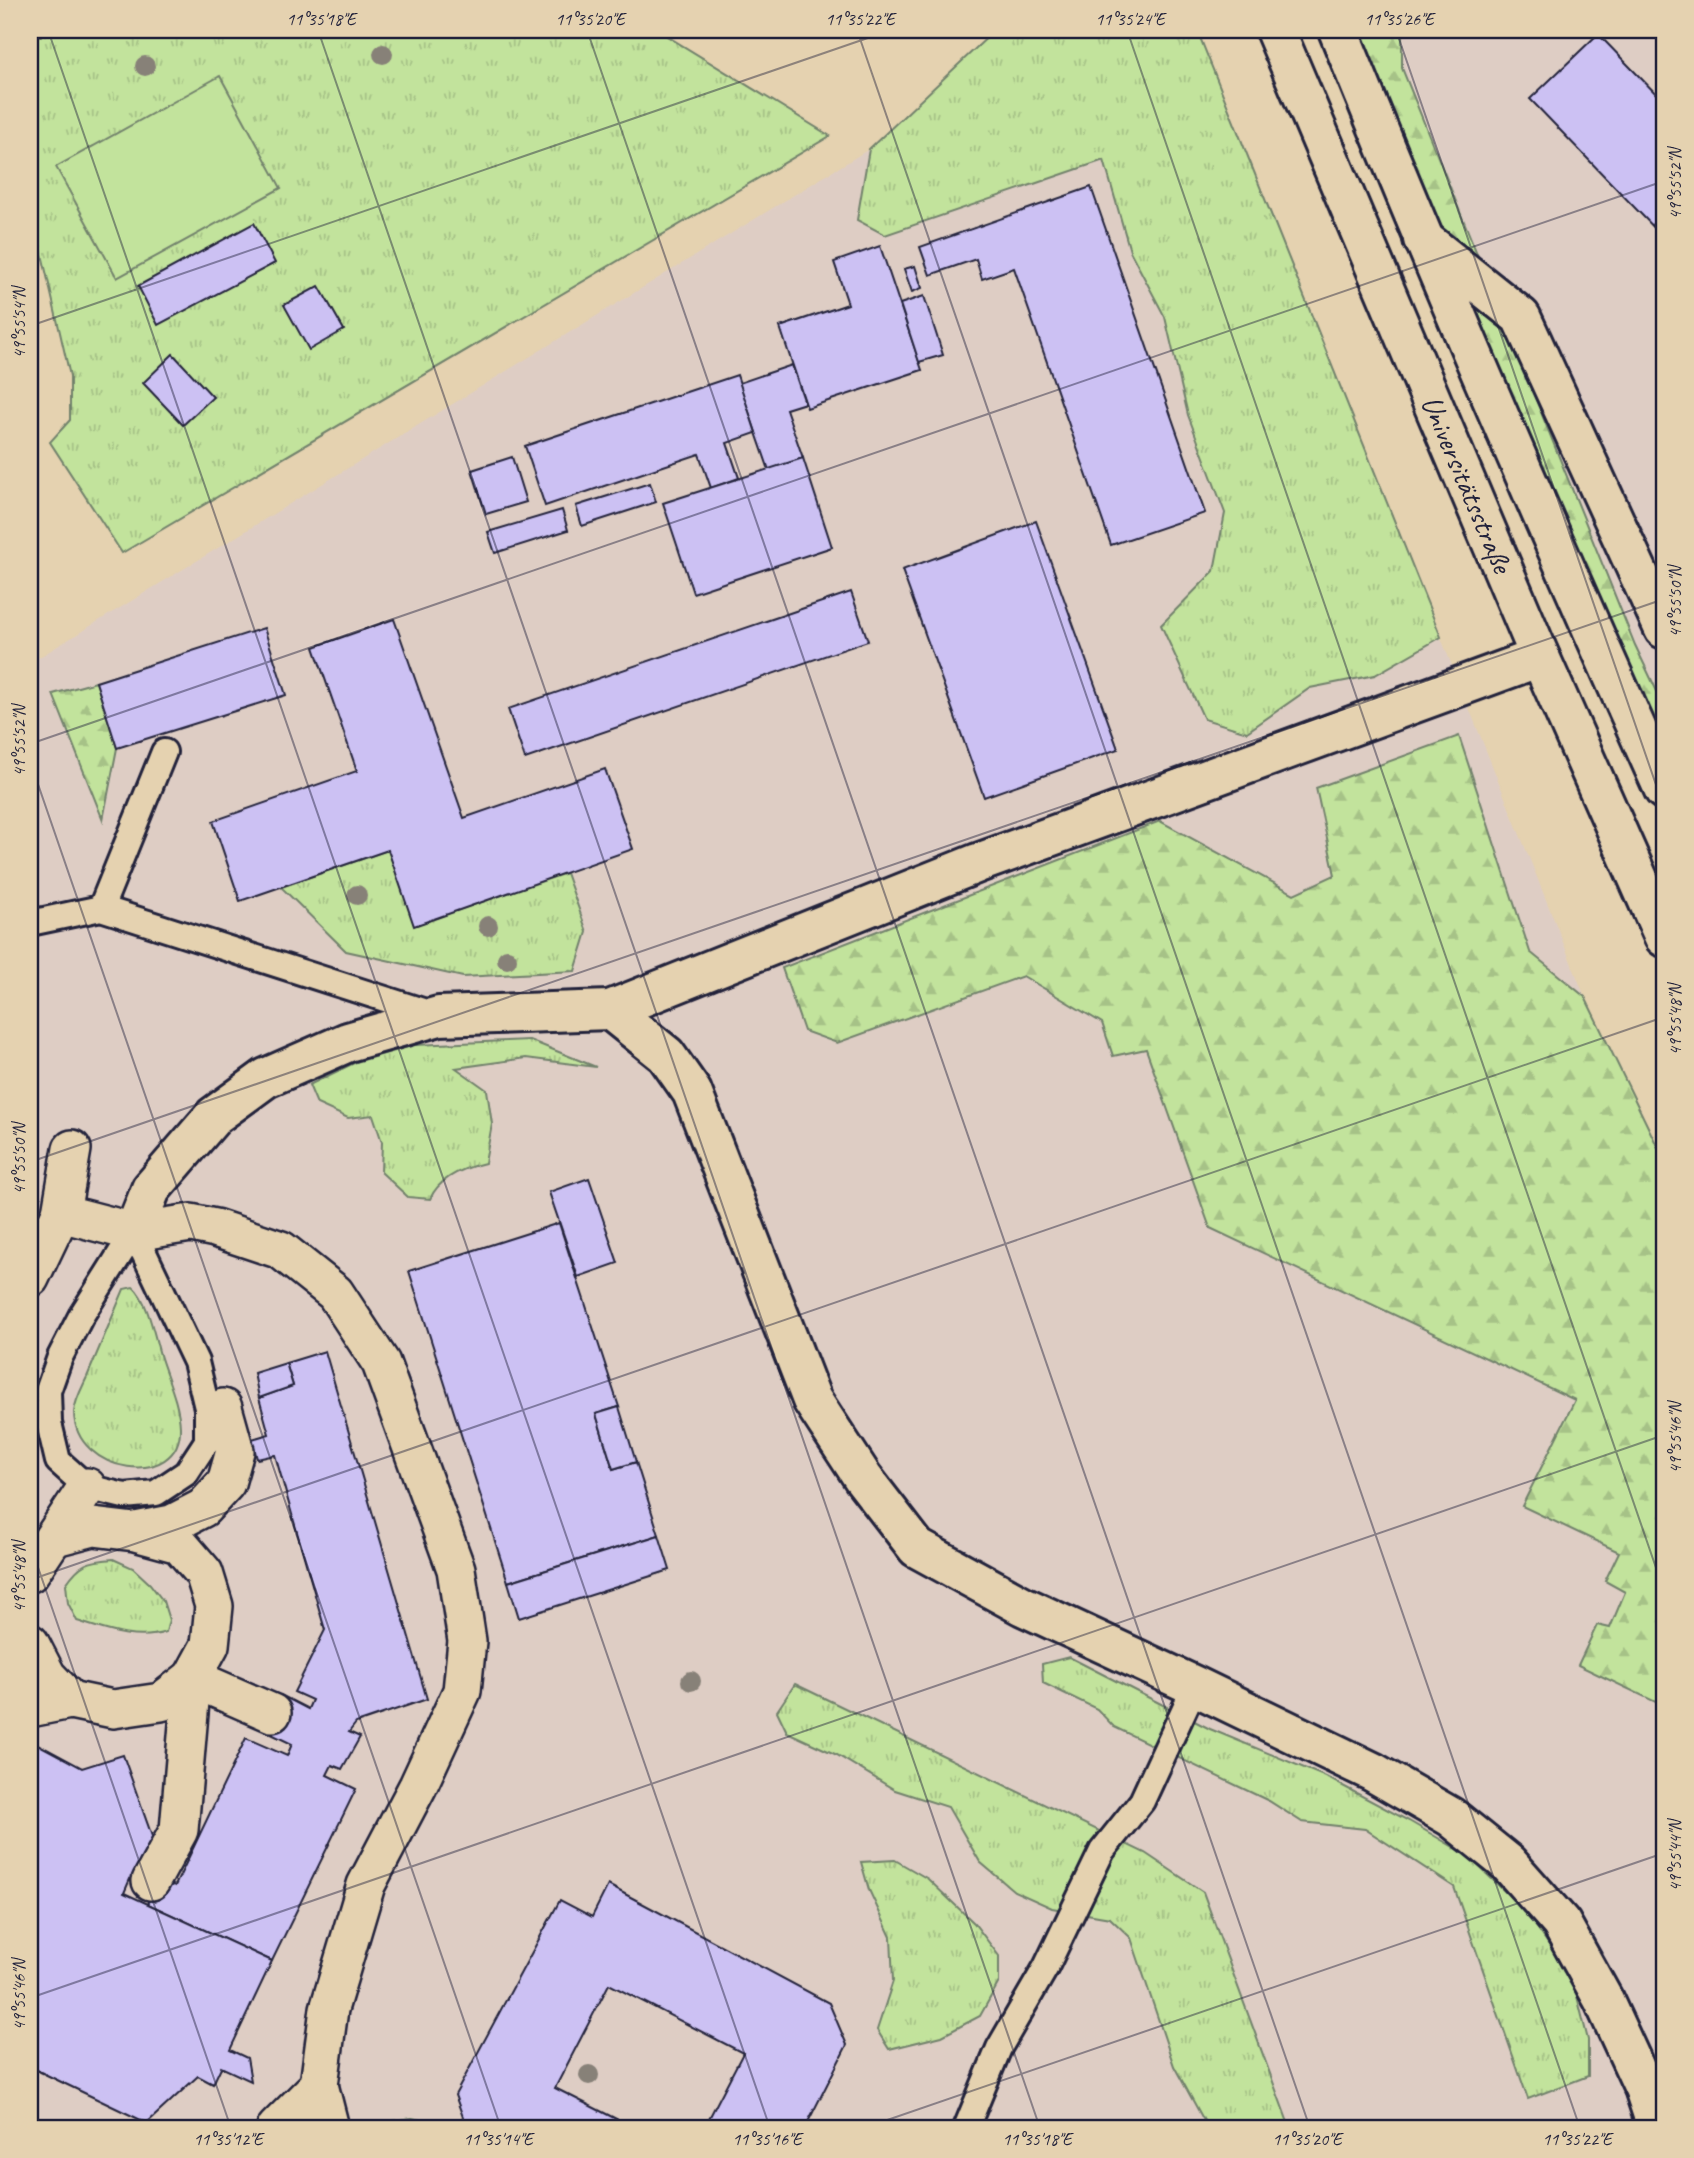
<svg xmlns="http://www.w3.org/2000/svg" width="1694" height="2158" viewBox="0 0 1694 2158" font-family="Caveat,sans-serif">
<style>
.built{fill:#decdc4}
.grass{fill:url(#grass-tufts);stroke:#72826c;stroke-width:2}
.forest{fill:url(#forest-firs);stroke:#72826c;stroke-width:2}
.garden{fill:#c2e39c;stroke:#72826c;stroke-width:2}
.building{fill:#ccc1f3;stroke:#22223b;stroke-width:2}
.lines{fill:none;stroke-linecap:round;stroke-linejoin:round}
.service-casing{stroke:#22223b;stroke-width:30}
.pedestrian-casing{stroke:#22223b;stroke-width:42}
.minor-casing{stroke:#22223b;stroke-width:44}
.primary-casing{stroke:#22223b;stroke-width:44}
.service{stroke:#e5d2b0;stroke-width:24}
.pedestrian{stroke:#e5d2b0;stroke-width:37}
.minor{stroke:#e5d2b0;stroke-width:38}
.primary{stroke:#e5d2b0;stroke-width:38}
.tree{fill:#878178}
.ticks{fill:none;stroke:#22223b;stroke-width:2;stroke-opacity:0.45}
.labels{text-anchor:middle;stroke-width:7;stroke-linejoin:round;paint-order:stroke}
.street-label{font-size:30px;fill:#22223b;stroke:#e5d2b0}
.neatline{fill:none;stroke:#22223b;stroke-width:2.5}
.ticks-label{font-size:18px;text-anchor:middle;fill:#22223b}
</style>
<defs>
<pattern id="grass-tufts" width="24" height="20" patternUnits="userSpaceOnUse" patternTransform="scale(1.75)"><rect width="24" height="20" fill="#c2e39c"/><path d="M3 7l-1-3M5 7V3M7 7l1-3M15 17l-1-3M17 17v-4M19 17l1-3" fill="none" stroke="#a6c287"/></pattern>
<pattern id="forest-firs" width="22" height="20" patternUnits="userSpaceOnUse" patternTransform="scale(1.75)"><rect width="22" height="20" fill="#c2e39c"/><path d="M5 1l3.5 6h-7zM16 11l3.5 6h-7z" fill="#a6c287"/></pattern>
</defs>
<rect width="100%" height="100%" fill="#e5d2b0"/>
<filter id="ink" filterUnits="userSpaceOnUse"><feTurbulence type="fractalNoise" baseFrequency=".0143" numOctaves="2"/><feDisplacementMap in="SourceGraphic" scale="14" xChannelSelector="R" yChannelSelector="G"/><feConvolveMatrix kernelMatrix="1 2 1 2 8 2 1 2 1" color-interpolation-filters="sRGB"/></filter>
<g filter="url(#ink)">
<g class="built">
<polygon points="995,30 1197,30 1585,997 1664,1160 1664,2128 30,2128 30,663 869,149"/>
<polygon points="1402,30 1664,30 1664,706 1635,645 1402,68"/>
</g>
<g class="grass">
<polygon points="30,30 657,30 830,136 122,553 50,442 70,420 70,376 30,202"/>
<polygon points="995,30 1197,30 1441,637 1375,675 1310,688 1247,732 1204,719 1161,625 1214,571 1225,513 1188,415 1165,317 1130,251 1104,160 885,235 857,220 869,149"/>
<polygon points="388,850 415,925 566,873 587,932 575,971 463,977 346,951 281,887"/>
<path d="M529 1040 596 1067 526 1058 456 1068 487 1090 492 1124 485 1163C463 1168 439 1178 430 1199L408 1197 381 1172 382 1142 373 1115 348 1118 317 1104 309 1085 356 1062 415 1045Z"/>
<path d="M133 1287C147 1298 155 1338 160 1355 167 1378 179 1403 180 1427 182 1490 74 1475 74 1412 75 1400 82 1388 87 1377 99 1348 112 1318 124 1289Z"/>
<path d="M113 1559 133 1568 150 1584 163 1601 169 1620 166 1632C137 1642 105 1630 77 1621L68 1603 66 1584C80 1563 88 1561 113 1559Z"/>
<polygon points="1069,1657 1210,1729 1326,1777 1409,1821 1467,1855 1527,1913 1573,1980 1588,2040 1588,2076 1528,2099 1454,1887 1365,1829 1302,1822 1269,1801 1114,1727 1097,1709 1043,1683 1042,1664"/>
<polygon points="795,1684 1145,1853 1203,1892 1290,2128 1208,2128 1174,2066 1131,1938 1110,1918 1052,1908 1014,1891 980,1862 948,1807 895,1790 837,1755 787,1732 777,1711"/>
<polygon points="895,1860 928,1879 974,1923 999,1956 999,1982 980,2016 942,2036 889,2049 877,2030 893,1981 891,1937 869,1890 861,1862"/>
<polygon points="412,2118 433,2123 435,2128 380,2128 387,2122"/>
</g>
<g class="forest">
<polygon points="1355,30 1402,30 1402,68 1635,645 1664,706 1664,754"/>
<polygon points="96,682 117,748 103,820 53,694"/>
<polygon points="1459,736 1530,952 1585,997 1664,1160 1664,1706 1578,1665 1597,1625 1610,1628 1625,1592 1605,1581 1619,1552 1522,1506 1575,1400 1210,1228 1146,1049 1113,1056 1102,1023 1023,976 837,1043 804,1031 782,968 1160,821 1294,894 1335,875 1316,788"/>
</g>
<polygon class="garden" points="220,76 281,188 117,278 56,167"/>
<g class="building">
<polygon points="33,30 63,30 34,37"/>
<polygon points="1598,34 1664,102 1664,238 1530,99"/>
<polygon points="1091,187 1205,513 1111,545 1014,268 982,279 976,259 930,275 920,247"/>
<polygon points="254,223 275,263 158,325 138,286"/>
<polygon points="880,246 922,370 807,408 780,327 848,304 834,262"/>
<polygon points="915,266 922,288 912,292 904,269"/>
<polygon points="319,286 344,330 309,350 284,305"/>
<polygon points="924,296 943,355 919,362 900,304"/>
<polygon points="173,354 213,397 183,425 143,383"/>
<polygon points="792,365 805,403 786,409 803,458 769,470 739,383"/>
<polygon points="737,375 756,433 727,443 739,478 711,488 699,454 545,506 525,446"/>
<polygon points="512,457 526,502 486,514 472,470"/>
<polygon points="803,458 832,547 693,593 663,503"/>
<polygon points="650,483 656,502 582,526 576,506"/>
<polygon points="562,510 568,530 495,553 488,532"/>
<polygon points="1036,521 1118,749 984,797 902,570"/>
<polygon points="851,592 868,641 525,759 508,709"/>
<polygon points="394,619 464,818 605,769 633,849 414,926 388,850 240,901 213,821 357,771 314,647"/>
<polygon points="264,628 286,695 117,748 96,682"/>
<polygon points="589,1178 618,1263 578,1277 549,1192"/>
<polygon points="559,1223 619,1407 596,1414 613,1469 636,1462 659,1535 508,1582 409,1271"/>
<polygon points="325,1351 427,1699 356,1723 349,1732 360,1737 342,1769 332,1765 327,1775 356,1789 272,1961 148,1904 159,1879 175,1886 246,1738 287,1756 292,1744 263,1730 281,1695 308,1709 312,1700 294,1692 325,1630 275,1455 257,1459 252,1439 269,1434 259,1398 293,1386 286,1363"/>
<polygon points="286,1363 293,1386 259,1398 254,1373"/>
<polygon points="619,1407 636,1462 613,1469 596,1414"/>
<polygon points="659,1535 670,1570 519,1618 508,1582"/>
<polygon points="30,1740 82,1768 123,1755 159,1856 142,1887 130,1879 124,1893 272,1961 230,2050 247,2058 251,2081 221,2067 213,2084 198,2076 147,2123 30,2067"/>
<polygon points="608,1885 829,2003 847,2045 805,2128 704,2128 743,2053 609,1984 555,2088 634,2128 467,2128 455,2095 560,1900 592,1917"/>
</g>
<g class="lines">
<g class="service-casing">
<g id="service">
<polyline points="101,908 164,752"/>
<polyline points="30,923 101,908 438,1016"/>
<polygon points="134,1232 196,1362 207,1408 207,1441 186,1473 156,1493 124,1496 87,1487 58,1461 49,1423 48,1391 60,1357 81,1316"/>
<polyline points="966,2128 999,2048 1046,1967 1102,1851 1142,1801 1195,1686"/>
</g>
</g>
<g class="pedestrian-casing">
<g id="pedestrian">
<polyline points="72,1149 61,1213 134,1232 191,1223 215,1228 281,1250 335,1293 381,1363 456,1569 467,1641 462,1691 418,1786 366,1885 329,2009 319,2085 276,2128"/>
<polyline points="30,1278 61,1213"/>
<polyline points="136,1531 172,1524 203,1508 226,1483 235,1451 223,1408"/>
<polyline points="55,1537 93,1527 135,1532 179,1544 204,1573 214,1606 210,1645 192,1678 179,1830 151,1881"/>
<polyline points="30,1573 87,1487"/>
<polyline points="30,1643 47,1676 70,1700 113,1709 161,1702 192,1678 272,1713"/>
<polyline points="30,1708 70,1700"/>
<polyline points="319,2085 330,2128"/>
</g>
</g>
<g class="minor-casing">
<g id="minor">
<polyline points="1423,239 1521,317 1664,629"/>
<polyline points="610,1010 666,1055 692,1092 812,1400 863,1478 917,1548 1023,1606 1195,1686 1373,1772 1451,1817 1508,1863 1561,1923 1603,1999 1644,2088 1657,2128"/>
<polyline points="134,1232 151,1189 214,1116 266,1078 348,1042 439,1016 610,1010 978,863 1540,657"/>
</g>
</g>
<g class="primary-casing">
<g id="primary">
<polyline points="1275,30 1540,657 1664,937"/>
<path d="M1338 30C1441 285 1551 539 1664 790"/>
</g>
</g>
<use href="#service" class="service"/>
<use href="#pedestrian" class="pedestrian"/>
<use href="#minor" class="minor"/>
<use href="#primary" class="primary"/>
</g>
<g class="tree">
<circle cx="383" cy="54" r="10"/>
<circle cx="145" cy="66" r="10"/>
<circle cx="357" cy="895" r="10"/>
<circle cx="488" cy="926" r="10"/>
<circle cx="507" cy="959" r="10"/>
<circle cx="691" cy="1681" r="10"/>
<circle cx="589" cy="2075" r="10"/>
</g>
</g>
<path class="ticks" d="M48 30 770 2128M318 30 1040 2128M587 30 1310 2128M857 30 1580 2128M1127 30 1664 1591M1396 30 1664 808M30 326 891 30M30 744 1664 181M30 761 501 2128M30 1162 1664 599M30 1544 231 2128M30 1580 1664 1017M30 1998 1664 1435M864 2128 1664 1853"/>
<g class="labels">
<g class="street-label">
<text transform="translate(1467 484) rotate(67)" y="10">Universitätsstraße</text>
</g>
</g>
<rect width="1694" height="2158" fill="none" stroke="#e5d2b0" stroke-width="77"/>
<rect x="38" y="38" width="1618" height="2082" class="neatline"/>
<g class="ticks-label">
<text x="321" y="25">11°35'18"E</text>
<text x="590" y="25">11°35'20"E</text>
<text x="860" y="25">11°35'22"E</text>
<text x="1130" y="25">11°35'24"E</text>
<text x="1399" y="25">11°35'26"E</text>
<text transform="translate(1675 184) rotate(-90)" y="6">49°55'52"N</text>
<text transform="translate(19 323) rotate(-90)" y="6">49°55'54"N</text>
<text transform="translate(1675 602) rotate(-90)" y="6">49°55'50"N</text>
<text transform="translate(19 741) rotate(-90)" y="6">49°55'52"N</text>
<text transform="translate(1675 1020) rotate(-90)" y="6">49°55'48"N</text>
<text transform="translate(19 1159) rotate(-90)" y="6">49°55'50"N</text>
<text transform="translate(1675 1438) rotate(-90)" y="6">49°55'46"N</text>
<text transform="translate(19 1577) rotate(-90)" y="6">49°55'48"N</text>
<text transform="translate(1675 1856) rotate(-90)" y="6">49°55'44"N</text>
<text transform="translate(19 1995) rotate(-90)" y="6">49°55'46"N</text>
<text x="228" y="2145">11°35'12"E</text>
<text x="498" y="2145">11°35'14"E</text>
<text x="767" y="2145">11°35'16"E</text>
<text x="1037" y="2145">11°35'18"E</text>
<text x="1307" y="2145">11°35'20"E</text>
<text x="1577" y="2145">11°35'22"E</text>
</g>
</svg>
